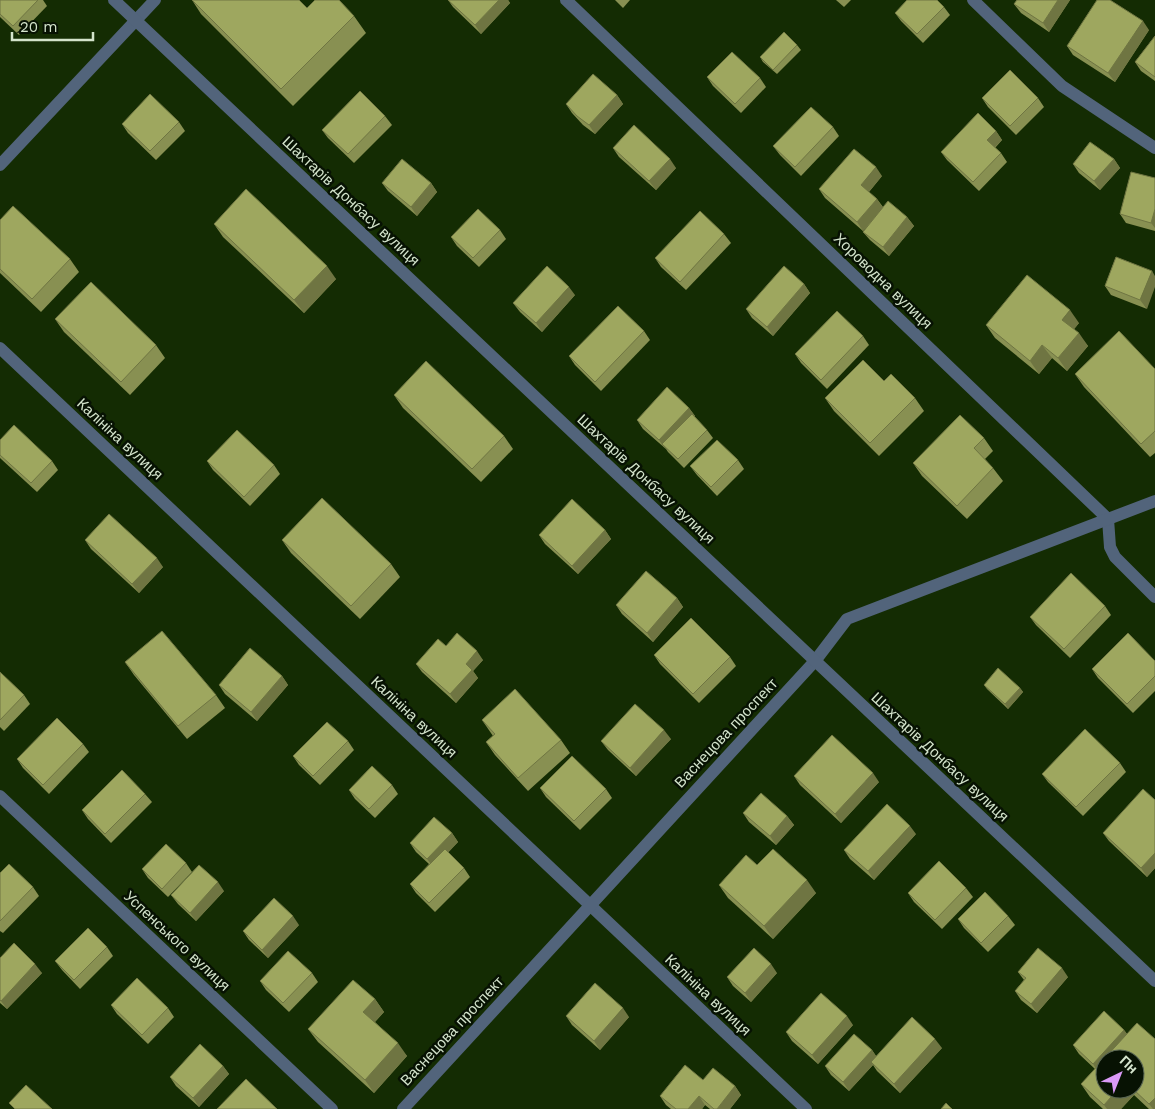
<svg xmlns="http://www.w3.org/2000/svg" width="1155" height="1109" viewBox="0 0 1155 1109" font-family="'Work Sans',sans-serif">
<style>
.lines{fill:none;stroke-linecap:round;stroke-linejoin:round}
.minor{stroke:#52647b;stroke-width:12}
.tertiary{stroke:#52647b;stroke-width:12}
.wall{fill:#889052;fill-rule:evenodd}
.shaded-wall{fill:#6f7542}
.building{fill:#9ea75f;stroke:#6f7542}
.labels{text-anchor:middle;stroke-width:5;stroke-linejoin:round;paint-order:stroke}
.street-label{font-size:15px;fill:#d4e4cc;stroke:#071203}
</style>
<rect width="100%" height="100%" fill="#142c03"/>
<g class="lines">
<g class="minor">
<polyline points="566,0 1108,519 1110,547 1115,557 1155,597"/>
<polyline points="973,0 1062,86 1155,148"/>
<polyline points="0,165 155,0"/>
<polyline points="0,348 806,1109"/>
<polyline points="0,796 332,1109"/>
<polyline points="403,1109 815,661 847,619 1155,501"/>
</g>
<polyline class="tertiary" points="114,0 1155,981"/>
</g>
<g class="wall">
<polygon points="0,0 43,0 47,6 19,35 0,17"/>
<polygon points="192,0 299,0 307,8 354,16 366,33 293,106 201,14"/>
<polygon points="448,0 508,0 510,3 481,34 453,7"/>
<polygon points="615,0 630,0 623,8"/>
<polygon points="836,0 851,0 844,7"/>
<polygon points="1017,0 1070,0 1049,32 1021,13 1014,4"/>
<polygon points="944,7 950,15 923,43 901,21 895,13"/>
<polygon points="1149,30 1115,82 1073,55 1067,46"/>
<polygon points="1155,36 1155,81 1141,71 1135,62"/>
<polygon points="797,45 801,50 777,74 763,62 760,57"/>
<polygon points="707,77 760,78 766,87 741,113 713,86"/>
<polygon points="617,95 623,104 595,134 583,125 572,113 566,104"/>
<polygon points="982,98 1038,98 1044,107 1016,135 988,107"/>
<polygon points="385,116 392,125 354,163 328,138 322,130"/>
<polygon points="179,122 185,131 156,160 128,133 122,124"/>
<polygon points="833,127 839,136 801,176 780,155 773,146"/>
<polygon points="996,131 1002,140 995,148 1001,153 1007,162 979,191 947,160 941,152"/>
<polygon points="613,148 676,168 656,190 619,157"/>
<polygon points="1114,159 1120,168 1100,190 1079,173 1073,164"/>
<polygon points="882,176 869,192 877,199 883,207 907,217 914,226 889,256 870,240 863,232 872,222 863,231 825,198 819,189"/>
<polygon points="1155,178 1155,231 1126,223 1120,214"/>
<polygon points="382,183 431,183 437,192 417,216 388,191"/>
<polygon points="0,220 70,259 79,272 41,312 0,273"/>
<polygon points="214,224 336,279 304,313 223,237"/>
<polygon points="500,230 506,239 479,267 457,246 451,237"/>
<polygon points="724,234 731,243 686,290 661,267 655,258"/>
<polygon points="1116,257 1147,309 1111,295 1105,286"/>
<polygon points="804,284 810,293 773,336 752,318 746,309"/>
<polygon points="575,295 542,332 520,312 513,303"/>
<polygon points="55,319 156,345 165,358 130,395 64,332"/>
<polygon points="1079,323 1074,329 1088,346 1067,371 1052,358 1039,374 995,338 986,325"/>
<polygon points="644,331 650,340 601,391 575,365 569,356"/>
<polygon points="863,336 869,345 827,389 801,363 795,354"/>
<polygon points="1155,369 1155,453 1150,457 1084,387 1075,374"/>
<polygon points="884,381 915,398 924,411 879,456 834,411 825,398"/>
<polygon points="394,395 504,436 513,449 481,482 403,408"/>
<polygon points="689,408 695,416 695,417 707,430 713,438 684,468 668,452 666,449 643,429 637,420"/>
<polygon points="984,438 993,451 985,459 993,468 1003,481 967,519 922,476 913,463"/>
<polygon points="0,440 52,461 58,470 37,492 0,458"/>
<polygon points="738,460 744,469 717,496 697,475 690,466"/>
<polygon points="207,461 274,465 280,474 250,506 213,470"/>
<polygon points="605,530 611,539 578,574 545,544 539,535"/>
<polygon points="85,540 163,567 139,593 91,549"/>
<polygon points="282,540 391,564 400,577 360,619 291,553"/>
<polygon points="677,598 683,607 653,642 622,614 616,605"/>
<polygon points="1105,606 1111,615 1070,658 1036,625 1030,617"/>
<polygon points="446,646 483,660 473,671 478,678 456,703 422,672 416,664"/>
<polygon points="654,655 730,657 736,666 699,703 660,664"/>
<polygon points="1155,661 1155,691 1133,713 1098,678 1092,669"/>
<polygon points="125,662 216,695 225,708 187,739 134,675"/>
<polygon points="0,672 24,695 30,704 4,731 0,727"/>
<polygon points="282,676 288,685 257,721 225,694 219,685"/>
<polygon points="984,685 1020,688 1023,692 1008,709 987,689"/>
<polygon points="482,720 561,740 570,753 528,791 495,755 486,742 493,736"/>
<polygon points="671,739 636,776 608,750 601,741"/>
<polygon points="348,741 354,750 320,785 299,765 293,756"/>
<polygon points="83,744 89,752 49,794 23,768 17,759"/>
<polygon points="1120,763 1126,772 1083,816 1048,782 1042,774"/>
<polygon points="794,776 879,782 841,823 800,785"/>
<polygon points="392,785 398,794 375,818 355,799 349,790"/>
<polygon points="540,788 606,789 612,798 580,830 546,797"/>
<polygon points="145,794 152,802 111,843 88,819 82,810"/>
<polygon points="1155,800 1155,868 1147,877 1109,841 1103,833"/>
<polygon points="743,813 787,816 794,825 776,845 749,822"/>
<polygon points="452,833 458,842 448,852 464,868 470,877 435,912 416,893 410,884 429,864 416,852 410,843"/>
<polygon points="916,834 874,880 850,859 844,850"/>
<polygon points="186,863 192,872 168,897 148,878 142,869"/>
<polygon points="757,865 816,893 773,939 728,898 719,885"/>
<polygon points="0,873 33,887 39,896 3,933 0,931"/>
<polygon points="966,888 973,897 942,929 914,902 908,893"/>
<polygon points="224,891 196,921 178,904 171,895"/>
<polygon points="1008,916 1015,925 988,952 964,928 958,919"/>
<polygon points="299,925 268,958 249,940 243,931"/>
<polygon points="107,947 113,956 80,989 62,970 55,961"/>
<polygon points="0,958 42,973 7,1009 0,1003"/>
<polygon points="1018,972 1068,977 1037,1013 1021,1000 1015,991 1024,980"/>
<polygon points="312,973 318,982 289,1012 266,990 260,981"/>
<polygon points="777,973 751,1002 733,986 727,977"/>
<polygon points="375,999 384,1012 375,1022 407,1056 374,1093 318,1042 308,1029"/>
<polygon points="111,1005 168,1008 174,1017 148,1044 117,1014"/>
<polygon points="566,1016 629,1017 600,1050 572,1025"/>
<polygon points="853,1025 818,1064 792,1041 786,1032"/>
<path d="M1124 1030 1127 1034 1155 1109H1149L1134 1095 1121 1109H1103L1090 1097 1081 1084 1095 1069 1079 1054 1073 1045ZM1135 1059V1089H1105Z"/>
<polygon points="942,1048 900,1093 877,1071 873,1065 849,1091 831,1075 825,1066 872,1050 876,1056"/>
<polygon points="223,1066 229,1074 199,1107 176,1086 170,1077"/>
<polygon points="703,1080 735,1086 741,1095 730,1109 710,1109 705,1105 702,1109 671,1109 666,1105 660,1096"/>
</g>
<g class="shaded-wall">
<polygon points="499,0 508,0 510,3 481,34 475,25"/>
<polygon points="1058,0 1070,0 1049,32 1043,23"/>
<polygon points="1143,21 1149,30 1115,82 1108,73"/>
<polygon points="617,95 623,104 595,134 589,125"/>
<polygon points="996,131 1002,140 993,149 987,140"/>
<polygon points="670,159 676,168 656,190 649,181"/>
<polygon points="1114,159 1120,168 1100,190 1094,181"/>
<polygon points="876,167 882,176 867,194 861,185"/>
<polygon points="431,183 437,192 417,216 411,207"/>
<polygon points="877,199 883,208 863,231 857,222"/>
<polygon points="1155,209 1155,228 1151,223"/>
<polygon points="907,217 914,226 889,256 883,247"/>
<polygon points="327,266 336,279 304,313 294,300"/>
<polygon points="1152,271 1155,276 1155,287 1147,309 1140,300"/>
<polygon points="804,284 810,293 773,336 767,327"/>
<polygon points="569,287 575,295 542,332 536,323"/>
<polygon points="1070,310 1079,323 1071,333 1062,320"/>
<polygon points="1079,333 1088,346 1067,371 1058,358"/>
<polygon points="1042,345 1052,358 1039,374 1030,361"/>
<polygon points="689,408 695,416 666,448 662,444 665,449 659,440"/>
<polygon points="605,530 611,539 578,574 572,566"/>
<polygon points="157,558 163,567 139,593 132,584"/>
<polygon points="677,598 683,607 653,642 647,633"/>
<polygon points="477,651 483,660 473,671 478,678 456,703 450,694 466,664"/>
<polygon points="282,676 288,685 257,721 251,712"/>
<polygon points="1020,688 1023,692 1008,709 1005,704"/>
<polygon points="664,730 671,739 636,776 630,768"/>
<polygon points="873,773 879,782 841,823 835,814"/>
<polygon points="787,816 794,825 776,845 770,836"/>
<polygon points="910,826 916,834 874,880 868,871"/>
<polygon points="452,833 458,842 434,868 427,859"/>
<polygon points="1155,853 1155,868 1147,877 1141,868"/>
<polygon points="807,880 816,893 773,939 764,926"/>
<polygon points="218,882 224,891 196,921 190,913"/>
<polygon points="293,916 299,925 268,958 262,950"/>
<polygon points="35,964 42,973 7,1009 1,1001"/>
<polygon points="771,964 777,973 751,1002 745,993"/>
<polygon points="1062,968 1068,977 1037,1013 1031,1004"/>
<polygon points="375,999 384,1012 372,1025 363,1012"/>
<polygon points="623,1008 629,1017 600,1050 594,1041"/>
<polygon points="847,1016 853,1025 818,1064 812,1055"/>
<polygon points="1124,1030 1131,1039 1099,1073 1093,1064"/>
<polygon points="935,1039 942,1048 900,1093 894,1084"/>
<polygon points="398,1043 407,1056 374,1093 365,1080"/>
<polygon points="872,1050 878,1059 871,1062 873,1065 849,1091 843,1082"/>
<polygon points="223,1066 229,1074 199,1107 193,1098"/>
<polygon points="735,1086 741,1095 730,1109 717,1109"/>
<polygon points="1118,1089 1130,1089 1134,1095 1121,1109 1107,1109 1104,1105"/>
<polygon points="699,1096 705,1105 702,1109 688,1109"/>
<polygon points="1155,1098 1155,1109 1153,1109 1149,1104"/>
</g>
<g class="building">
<polygon points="0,0 38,0 13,26 0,14"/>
<polygon points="192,0 299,0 307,8 315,0 339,0 354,16 281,89"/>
<polygon points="448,0 499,0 475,25"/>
<polygon points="907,0 937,0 944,7 917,34 895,13"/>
<polygon points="1017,0 1058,0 1043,23 1014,4"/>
<polygon points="1097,0 1110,0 1143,21 1108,73 1067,46"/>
<polygon points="784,32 797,45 773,70 760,57"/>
<polygon points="1155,36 1155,77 1135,62"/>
<polygon points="732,52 760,78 735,104 707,77"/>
<polygon points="1010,70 1038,98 1010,126 982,98"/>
<polygon points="593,74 617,95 589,125 577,116 566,104"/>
<polygon points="360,91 385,116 348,154 322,130"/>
<polygon points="150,94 179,122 150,151 122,124"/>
<polygon points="811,107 833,127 795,167 773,146"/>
<polygon points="978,113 996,131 987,140 1001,153 973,182 941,152"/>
<polygon points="634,125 670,159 649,181 613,148"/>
<polygon points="1090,142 1114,159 1094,181 1073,164"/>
<polygon points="854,149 876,167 861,185 877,199 857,222 819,189"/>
<polygon points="402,159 431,183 411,207 382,183"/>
<polygon points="1131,172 1155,178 1155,209 1151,223 1120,214"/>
<polygon points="246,189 327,266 294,300 214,224"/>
<polygon points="888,201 907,217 883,247 863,232"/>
<polygon points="13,206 70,259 32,299 0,269 0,220"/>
<polygon points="478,209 500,230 473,258 451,237"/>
<polygon points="700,211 724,234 680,282 655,258"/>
<polygon points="1116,257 1152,271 1140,300 1105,286"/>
<polygon points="547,266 569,287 536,323 513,303"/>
<polygon points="784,266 804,284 767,327 746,309"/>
<polygon points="1027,275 1070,310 1062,320 1079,333 1058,358 1042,345 1030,361 986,325"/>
<polygon points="91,282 156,345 121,382 55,319"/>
<polygon points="618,306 644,331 595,382 569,356"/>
<polygon points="837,311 863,336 821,380 795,354"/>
<polygon points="1119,331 1155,369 1155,431 1141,444 1075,374"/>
<polygon points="863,360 884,381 891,374 915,398 870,443 825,398"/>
<polygon points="426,361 504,436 472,469 394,395"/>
<polygon points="667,387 689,408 659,440 637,420"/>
<polygon points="692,414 707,430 678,459 662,444"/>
<polygon points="960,415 984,438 974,448 993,468 957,506 913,463"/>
<polygon points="14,425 52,461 31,483 0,455 0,440"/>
<polygon points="237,430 274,465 244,497 207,461"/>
<polygon points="717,440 738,460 711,487 690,466"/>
<polygon points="322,498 391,564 351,606 282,540"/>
<polygon points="572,499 605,530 572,566 539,535"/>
<polygon points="109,514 157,558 132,584 85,540"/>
<polygon points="646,571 677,598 647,633 616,605"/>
<polygon points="1071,573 1105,606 1064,649 1030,617"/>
<polygon points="691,618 730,657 693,694 654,655"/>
<polygon points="162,631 216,695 178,726 125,662"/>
<polygon points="457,633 477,651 466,664 472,670 450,694 416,664 438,639 446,646"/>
<polygon points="1128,633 1155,661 1155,676 1127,704 1092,669"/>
<polygon points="250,648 282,676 251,712 219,685"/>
<polygon points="998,668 1020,688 1005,704 984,685"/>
<polygon points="0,672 24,695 0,720"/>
<polygon points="515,689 561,740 518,778 486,742 495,734 482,720"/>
<polygon points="635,704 664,730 630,768 601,741"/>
<polygon points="57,718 83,744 43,785 17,759"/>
<polygon points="327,722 348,741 313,776 293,756"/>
<polygon points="1085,729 1120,763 1076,807 1042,774"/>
<polygon points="832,735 873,773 835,814 794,776"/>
<polygon points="572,756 606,789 574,821 540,788"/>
<polygon points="372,766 392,785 369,809 349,790"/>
<polygon points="122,770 145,794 105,834 82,810"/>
<polygon points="1143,789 1155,800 1155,853 1141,868 1103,833"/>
<polygon points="761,793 787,816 770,836 743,813"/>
<polygon points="887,804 910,826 868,871 844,850"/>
<polygon points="434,817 452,833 427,859 410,843"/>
<polygon points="166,844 186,863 162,889 142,869"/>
<polygon points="445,849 464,868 429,903 410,884"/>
<polygon points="773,849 807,880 764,926 719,885 746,855 757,865"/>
<polygon points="939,861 966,888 935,920 908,893"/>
<polygon points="9,864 33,887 0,921 0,873"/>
<polygon points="199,865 218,882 190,913 171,895"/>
<polygon points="985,892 1008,916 981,943 958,919"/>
<polygon points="274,898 293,916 262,950 243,931"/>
<polygon points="88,928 107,947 74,980 55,961"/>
<polygon points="14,943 35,964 1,1001 0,1000 0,958"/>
<polygon points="754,948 771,964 745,993 727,977"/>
<polygon points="1038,948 1062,968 1031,1004 1015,991 1026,978 1018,972"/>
<polygon points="288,951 312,973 283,1003 260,981"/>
<polygon points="137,978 168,1008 142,1035 111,1005"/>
<polygon points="353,980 375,999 363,1012 398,1043 365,1080 308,1029"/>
<polygon points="595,983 623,1008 594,1041 566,1016"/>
<polygon points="821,993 847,1016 812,1055 786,1032"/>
<polygon points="1104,1011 1124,1030 1093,1064 1073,1045"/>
<polygon points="912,1017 935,1039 894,1084 871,1062"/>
<polygon points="1137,1023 1155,1039 1155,1098 1149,1104 1133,1089 1135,1089 1135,1059 1105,1059 1105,1089 1118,1089 1104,1105 1081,1084"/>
<polygon points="854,1034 872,1050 843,1082 825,1066"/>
<polygon points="200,1044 223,1066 193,1098 170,1077"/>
<polygon points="685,1065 703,1080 713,1068 735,1086 717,1109 714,1109 699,1096 688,1109 676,1109 660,1096"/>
<polygon points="246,1079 277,1109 217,1109"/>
<polygon points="26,1085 52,1109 15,1109 9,1103"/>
<polygon points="946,1103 952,1109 941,1109"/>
</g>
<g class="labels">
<g class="street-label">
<text transform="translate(351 201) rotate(43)" y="5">Шахтарів Донбасу вулиця</text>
<text transform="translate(883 281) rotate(44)" y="5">Хороводна вулиця</text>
<text transform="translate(120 439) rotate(43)" y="5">Калініна вулиця</text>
<text transform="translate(646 479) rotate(43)" y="5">Шахтарів Донбасу вулиця</text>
<text transform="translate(414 717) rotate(43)" y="5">Калініна вулиця</text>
<text transform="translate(726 733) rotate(-47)" y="5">Васнецова проспект</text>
<text transform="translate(940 757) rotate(43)" y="5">Шахтарів Донбасу вулиця</text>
<text transform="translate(177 941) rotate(43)" y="5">Успенського вулиця</text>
<text transform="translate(708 995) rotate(43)" y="5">Калініна вулиця</text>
<text transform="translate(452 1031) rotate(-47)" y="5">Васнецова проспект</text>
</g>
</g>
<g transform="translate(1120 1074) rotate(43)"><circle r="24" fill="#071203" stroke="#596653"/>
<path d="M0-4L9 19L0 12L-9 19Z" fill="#da9af7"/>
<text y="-8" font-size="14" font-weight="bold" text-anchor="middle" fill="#d4e4cc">Пн</text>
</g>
<path d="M12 32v8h81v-8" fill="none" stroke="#d4e4cc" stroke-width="2.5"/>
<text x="20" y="32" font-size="15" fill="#d4e4cc" stroke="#071203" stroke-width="4" paint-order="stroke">20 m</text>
</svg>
